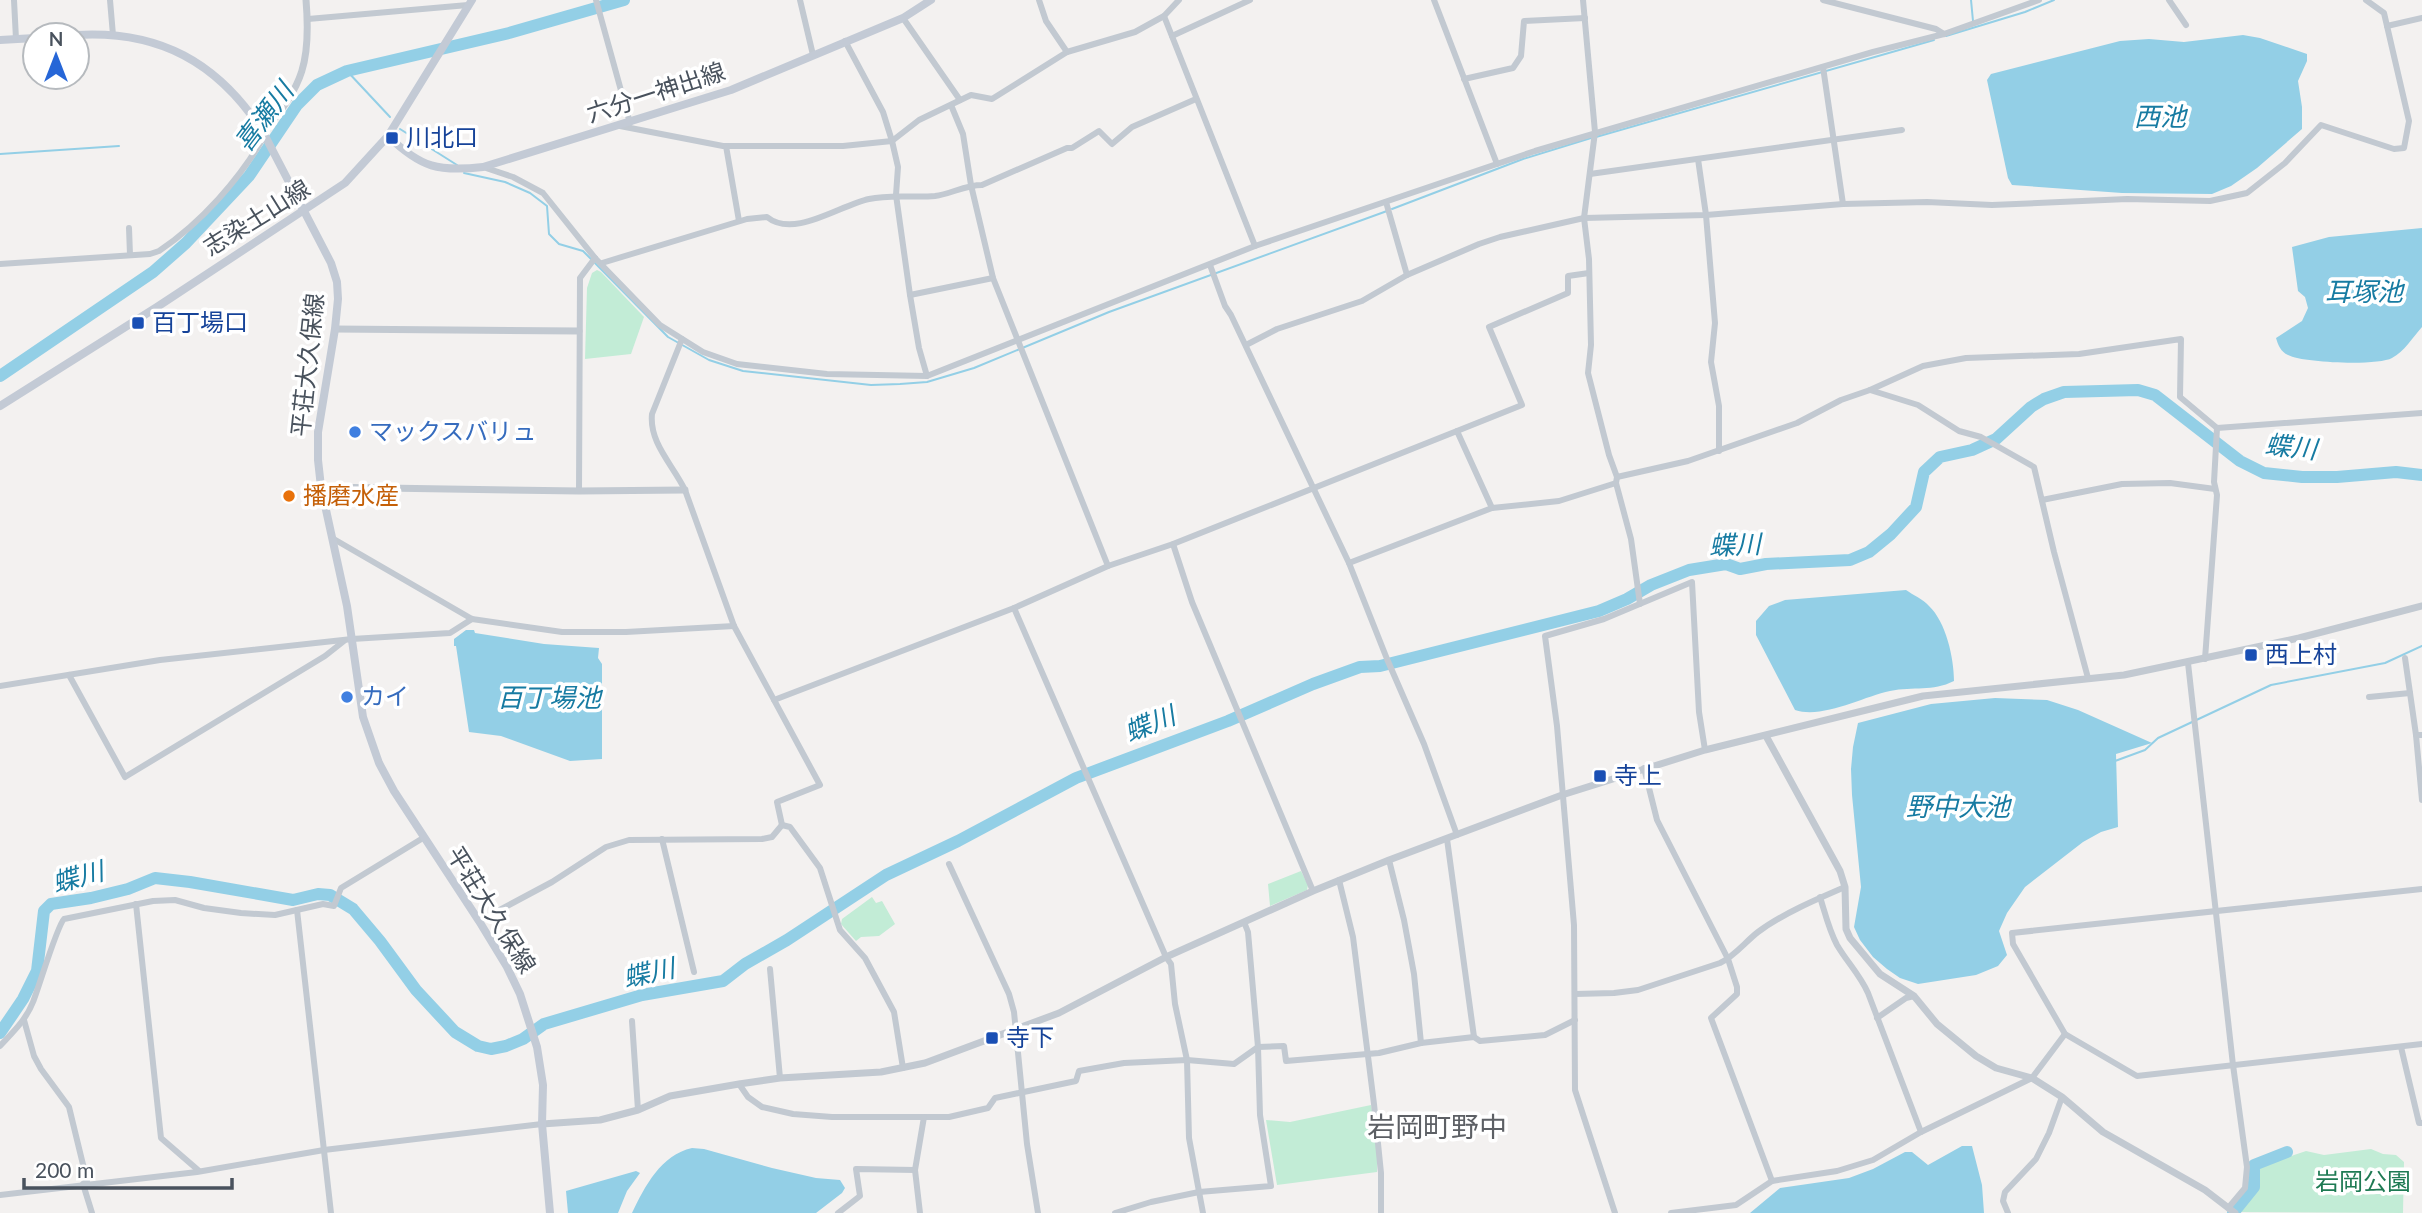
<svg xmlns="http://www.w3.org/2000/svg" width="2422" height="1213" viewBox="0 0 2422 1213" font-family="Lato,'Noto Sans JP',sans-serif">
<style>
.green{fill:#c2ecd6}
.water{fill:#93cfe6}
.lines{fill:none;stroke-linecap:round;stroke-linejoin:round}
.stream{stroke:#93cfe6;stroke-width:2}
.river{stroke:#93cfe6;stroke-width:12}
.minor{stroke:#c2c9d1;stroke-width:6}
.tertiary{stroke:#c2c9d1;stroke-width:7}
.secondary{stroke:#c3cad5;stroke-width:8}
.transit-dot{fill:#1a4fb4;stroke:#fff;stroke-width:2.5}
.shop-dot{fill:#3f7fe0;stroke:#fff;stroke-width:2.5}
.food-dot{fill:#e8710a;stroke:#fff;stroke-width:2.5}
.labels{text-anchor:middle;stroke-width:7;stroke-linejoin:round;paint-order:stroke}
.street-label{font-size:24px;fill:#49525d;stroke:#fff}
.transit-label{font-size:24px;fill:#164399;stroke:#fff;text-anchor:start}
.shop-label{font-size:24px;fill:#366cbe;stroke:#fff;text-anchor:start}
.food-label{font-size:24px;fill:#c56008;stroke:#fff;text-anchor:start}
.park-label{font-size:24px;fill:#1e7a53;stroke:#fff}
.water-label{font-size:26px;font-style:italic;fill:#177ba2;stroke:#fff}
.quarter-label{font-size:28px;fill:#5d6065;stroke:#fff}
</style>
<rect width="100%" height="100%" fill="#f3f1f0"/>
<g class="green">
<polygon points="597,270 601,272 644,317 631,354 585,359 587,288 592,273"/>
<polygon points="1301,871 1308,885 1307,890 1270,906 1268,884"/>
<polygon points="872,897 876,903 882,901 895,924 879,936 861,937 856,941 841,924 842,919"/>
<polygon points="1371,1105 1378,1143 1377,1172 1277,1185 1266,1120 1290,1122"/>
<polygon points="2371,1149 2383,1154 2396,1155 2404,1162 2403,1213 2241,1212 2257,1187 2258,1167 2306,1151 2324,1155"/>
</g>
<g class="water">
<polygon points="2243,35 2260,38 2307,54 2307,61 2298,81 2302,107 2302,129 2257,168 2231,186 2212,194 2122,193 2012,185 2008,178 1987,80 1991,74 2120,41 2149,39 2184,42"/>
<path d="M2422 228V327C2413 337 2404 352 2392 358 2378 366 2303 363 2288 355 2281 352 2278 345 2276 338L2302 321 2308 308 2305 297 2298 291 2292 247 2329 237Z"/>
<path d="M1906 590C1913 595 1923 599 1929 606 1946 622 1954 658 1954 681 1932 692 1914 686 1890 691 1862 697 1823 719 1795 710L1756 635V621L1769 606 1785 600Z"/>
<polygon points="466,630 474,630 475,633 544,644 599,648 598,658 602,664 602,759 570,761 501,736 469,732 456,646 454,646 454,639"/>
<polygon points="1995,698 2047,700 2078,710 2152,743 2116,754 2118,827 2101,832 2083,842 2025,887 2007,913 1999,931 2007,955 1998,966 1976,975 1918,984 1900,978 1887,969 1873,957 1860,940 1854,927 1861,887 1852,795 1851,769 1853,747 1858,723 1931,704"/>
<polygon points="1962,1146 1972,1146 1982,1185 1984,1213 1750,1213 1780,1188 1849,1178 1873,1169 1905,1152 1912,1152 1928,1165"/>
<path d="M692 1148 704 1149 772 1168 816 1178 840 1180 845 1188 842 1193 816 1213H632C645 1186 661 1155 692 1148Z"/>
<polygon points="636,1171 640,1173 627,1191 618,1213 568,1213 566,1191"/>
</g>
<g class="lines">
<g class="stream">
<polyline points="1971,0 1973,21"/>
<polyline points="1946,36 2025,12 2054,0"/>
<polyline points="347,71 390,117"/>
<polyline points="400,129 457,165"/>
<polyline points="1596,137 1934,40"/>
<polyline points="0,154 119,146"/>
<polyline points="464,173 505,182 530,193 547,206 549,234 559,244 583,251 591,259"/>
<polyline points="1392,209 1523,159 1591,138"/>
<polyline points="595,263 668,337 709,360 743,371 871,385 900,384 927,382 974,368 1109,312 1387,211"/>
<polyline points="2115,761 2145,750 2158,738 2271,685 2385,663 2422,646"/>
</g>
<g class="river">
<polyline points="0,376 153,272 186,243 249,176 297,105 317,85 347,71 509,33 624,0"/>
<polyline points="0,1033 23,999 37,971 44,911 51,904 91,898 128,889 155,878 190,882 293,900 318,894 330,895 353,909 380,941 416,990 455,1032 478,1046 491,1049 506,1046 523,1039 544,1024 642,995 723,981 745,964 787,940 886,875 958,841 1076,778 1228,721 1313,684 1360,667 1380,666 1599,611 1627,599 1651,585 1689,570 1726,564 1740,569 1766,564 1850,560 1869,552 1891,534 1916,507 1924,472 1940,457 1972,450 1996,439 2031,407 2044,399 2064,392 2138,390 2155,395 2240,461 2264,473 2302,477 2337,477 2396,472 2422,475"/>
<polyline points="2233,1213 2254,1187 2254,1165 2287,1152"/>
</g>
<g class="minor">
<polyline points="14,0 16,39"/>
<polyline points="110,0 113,35"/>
<polyline points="596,0 630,123"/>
<polyline points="800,0 813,55"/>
<polyline points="1039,0 1046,21 1067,52"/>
<polyline points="1434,0 1497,164"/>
<polyline points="1583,0 1595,132 1584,218 1589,259 1591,345 1588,373 1609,455 1617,477 1616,483 1631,539 1640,604"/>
<polyline points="1823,0 1936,29 1944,34"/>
<polyline points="2169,0 2186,25"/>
<polyline points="1164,16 1255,246"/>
<polyline points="903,18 960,100"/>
<polyline points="308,19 468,5"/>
<polyline points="2387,26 2422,18"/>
<polyline points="1172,36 1250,0"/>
<polyline points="845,41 883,112 892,141 898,167 896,195 910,295 919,348 927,376"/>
<polyline points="1823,67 1843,204"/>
<polyline points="1464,79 1513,68 1521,56 1524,21 1585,18"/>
<polyline points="951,105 963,134 971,185 993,278 1108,566"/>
<polyline points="620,126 723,146 843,146 892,141 919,120 971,95 992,99 1067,52 1135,32 1164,16 1179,0"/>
<polyline points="726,146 739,221"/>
<polyline points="1698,159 1706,215 1715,323 1711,362 1719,406 1719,451"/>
<polyline points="483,167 513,177 543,193 595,258 660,325 703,352 737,364 827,374 927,376 1255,246 1535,151 1873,52 1944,34 2039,0"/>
<polyline points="1590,174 1902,130"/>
<polyline points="1386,202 1407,275"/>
<polyline points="129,228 130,255"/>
<path d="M602 263 747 219 767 217C794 239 840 205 869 199 891 194 913 198 935 196 951 194 965 185 982 185L1067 148H1072L1099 131 1112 144 1132 127 1196 99"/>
<path d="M0 264 150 254 159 251C201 223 240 179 265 135"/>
<polyline points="1210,265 1225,306 1231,315 1349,563 1387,659 1424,744 1457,835"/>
<polyline points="910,295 993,278"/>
<path d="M682 339 652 414C649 443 673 465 685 490L734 626 820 785 777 802 782 825"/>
<polyline points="1246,345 1277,329 1362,301 1407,275 1479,244 1500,237 1584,218 1706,215 1843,204 1927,202 1992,205 2127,199 2210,201 2247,193 2285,163 2321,125 2394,149 2404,148 2409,121 2384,13 2366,0"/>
<polyline points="1870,390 1918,405 1959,431 1981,437 2034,467 2054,552 2088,678"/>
<polyline points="1457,431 1522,405 1489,327 1568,293 1568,276 1589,273"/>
<polyline points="1617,477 1688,461 1797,423 1841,400 1870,390 1923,366 1966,358 2079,354 2181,339 2180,397 2217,428 2422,413"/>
<polyline points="579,491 580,278 595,258"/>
<polyline points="2042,500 2122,484 2170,483 2215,489"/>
<polyline points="332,538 472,619 562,632 626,632 734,626"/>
<polyline points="1173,544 1192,602 1313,891"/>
<polyline points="1349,563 1492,508 1559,501 1616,483"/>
<polyline points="1014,608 1166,957 1171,964 1175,1004 1187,1060 1189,1138 1203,1213"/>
<polyline points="2405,658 2416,735 2422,735"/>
<polyline points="2205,659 2217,495 2214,482 2217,428"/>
<polyline points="2188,663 2233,1065 2247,1167 2245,1188 2229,1207"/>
<polyline points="69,675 125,777 325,656 344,641"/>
<polyline points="0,686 160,660 352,639 450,633 472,619"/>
<polyline points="2369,697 2410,693"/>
<polyline points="774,700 1014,608 1108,566 1173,544 1457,431 1492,508"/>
<polyline points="2416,735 2422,800"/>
<polyline points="1644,768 1657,820 1728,959 1737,987 1737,994 1711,1018 1772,1181"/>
<polyline points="782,825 790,827 820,868 840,930 865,958 894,1012 903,1068"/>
<polyline points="662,839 694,972"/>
<polyline points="1447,839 1474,1037"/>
<polyline points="1389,860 1404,920 1414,974 1421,1043"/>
<polyline points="949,864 1009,994 1014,1012 1027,1144 1038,1213"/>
<polyline points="1339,880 1353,937 1374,1104 1381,1173 1381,1213"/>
<path d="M1820 897C1825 913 1829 930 1837 945 1847 962 1860 975 1868 993L1921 1132"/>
<polyline points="136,904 161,1138 198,1170"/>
<polyline points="297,910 331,1213"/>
<polyline points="479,921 552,882 606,847 629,840 762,839 772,837 782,825"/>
<polyline points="770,969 780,1078"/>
<path d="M1575 994 1614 993 1638 990 1720 963C1735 956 1745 942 1758 932 1782 914 1817 899 1845 887"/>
<polyline points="1877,1018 1906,998 1914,996"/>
<polyline points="24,1020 34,1056 41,1069 69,1107 87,1181 83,1184 92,1213"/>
<polyline points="632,1021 638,1110"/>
<polyline points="2065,1034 2013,944 2012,933 2422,889"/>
<path d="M0 1046C13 1032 26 1020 33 1002 39 987 57 926 64 919L153 901 175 900 204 908 241 913 275 915 323 904 334 906 341 888 423 838"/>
<polyline points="2401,1047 2419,1123 2422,1123"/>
<polyline points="739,1084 748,1097 762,1107 793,1114 832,1117 949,1117 988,1108 995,1098 1076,1081 1079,1071 1124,1063 1187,1060 1234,1064 1258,1047 1284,1046 1286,1061 1379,1053 1421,1043 1474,1037 1480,1041 1545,1035 1575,1020"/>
<polyline points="0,1195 197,1172 324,1150 542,1124"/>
<polyline points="838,1213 860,1196 856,1169 915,1170"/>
<polyline points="920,1213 915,1170 924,1117"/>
<polyline points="1115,1213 1151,1202 1199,1192 1271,1186 1260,1115 1258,1047 1248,932 1244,922"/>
<polyline points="1615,1213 1575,1090 1574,925 1557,726 1545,636 1604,619 1692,582 1699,712 1705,750"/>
<polyline points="1671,1213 1736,1205 1772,1181 1837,1171 1873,1160 1921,1132 2032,1078 2065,1034 2137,1076 2422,1044"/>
<polyline points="2008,1213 2003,1201 2005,1192 2036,1159 2049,1133 2062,1097"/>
</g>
<g class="tertiary">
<path d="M263 132C304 87 311 59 306 0"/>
<polyline points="335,329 579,331"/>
<polyline points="321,487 579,491 685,490"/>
<polyline points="1766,736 1840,871 1845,887 1846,929 1850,938 1880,974 1914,996 1937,1024 1976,1056 1996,1068 2032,1078 2062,1097 2103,1132 2205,1190 2235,1213"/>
<polyline points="542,1124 600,1120 638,1110 670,1096 739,1084 780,1078 881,1072 925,1063 1059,1013 1166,957 1313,891 1389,860 1562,795 1705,750 1923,696 2124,675 2299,638 2422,606"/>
</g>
<g class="secondary">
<path d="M76 35C159 30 218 62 263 132L331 263 337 282 338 299 335 329 318 432V460L321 487 347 606 363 717 379 763 394 791 479 921 507 967 520 994 537 1047 543 1085 542 1124 550 1213"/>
<polyline points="0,40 35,38"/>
<path d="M388 136C421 168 439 172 483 167L731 90 903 18 931 0"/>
<polyline points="0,406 157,307 345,183 388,136 472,0"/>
</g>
</g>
<g class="transit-dot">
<rect x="385" y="131" width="14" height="14" rx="3.5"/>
<rect x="131" y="316" width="14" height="14" rx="3.5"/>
<rect x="2244" y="648" width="14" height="14" rx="3.5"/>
<rect x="1593" y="769" width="14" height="14" rx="3.5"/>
<rect x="985" y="1031" width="14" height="14" rx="3.5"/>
</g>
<g class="shop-dot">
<circle cx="355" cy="432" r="7"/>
<circle cx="347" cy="697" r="7"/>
</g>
<circle class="food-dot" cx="289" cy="496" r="7"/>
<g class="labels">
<g class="street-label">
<text transform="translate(656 93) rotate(-18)" y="8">六分一神出線</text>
<text transform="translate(257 218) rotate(-32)" y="8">志染土山線</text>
<text transform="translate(308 365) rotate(-84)" y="8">平荘大久保線</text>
<text transform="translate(491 910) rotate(58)" y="8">平荘大久保線</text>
</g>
<g class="transit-label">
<text x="406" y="146">川北口</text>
<text x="152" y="331">百丁場口</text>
<text x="2265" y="663">西上村</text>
<text x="1614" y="784">寺上</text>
<text x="1006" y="1046">寺下</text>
</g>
<g class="shop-label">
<text x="369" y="440">マックスバリュ</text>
<text x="361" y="705">カイ</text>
</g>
<g class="food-label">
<text x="303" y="504">播磨水産</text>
</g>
<g class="park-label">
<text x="2363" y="1190">岩岡公園</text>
</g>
<g class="water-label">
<text transform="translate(264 117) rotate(-53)" y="9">喜瀬川</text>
<text x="2160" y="126">西池</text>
<text x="2364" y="301">耳塚池</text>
<text transform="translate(2291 447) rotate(6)" y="9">蝶川</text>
<text transform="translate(1735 545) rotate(-2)" y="9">蝶川</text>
<text x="549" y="707">百丁場池</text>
<text transform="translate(1150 724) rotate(-22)" y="9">蝶川</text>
<text x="1958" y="816">野中大池</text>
<text transform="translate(78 877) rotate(-15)" y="9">蝶川</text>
<text transform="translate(649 973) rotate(-12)" y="9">蝶川</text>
</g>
<g class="quarter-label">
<text x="1437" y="1137">岩岡町野中</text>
</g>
</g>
<g transform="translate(56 56)"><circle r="33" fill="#ffffff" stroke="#b6babe" stroke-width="2"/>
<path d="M0-5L12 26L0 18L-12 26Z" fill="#2666d7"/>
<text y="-10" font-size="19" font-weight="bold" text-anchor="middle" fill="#49525d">N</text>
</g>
<path d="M24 1178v10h208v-10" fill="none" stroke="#49525d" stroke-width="3.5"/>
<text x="35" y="1178" font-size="21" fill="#49525d" stroke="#ffffff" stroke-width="5" paint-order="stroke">200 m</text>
</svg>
